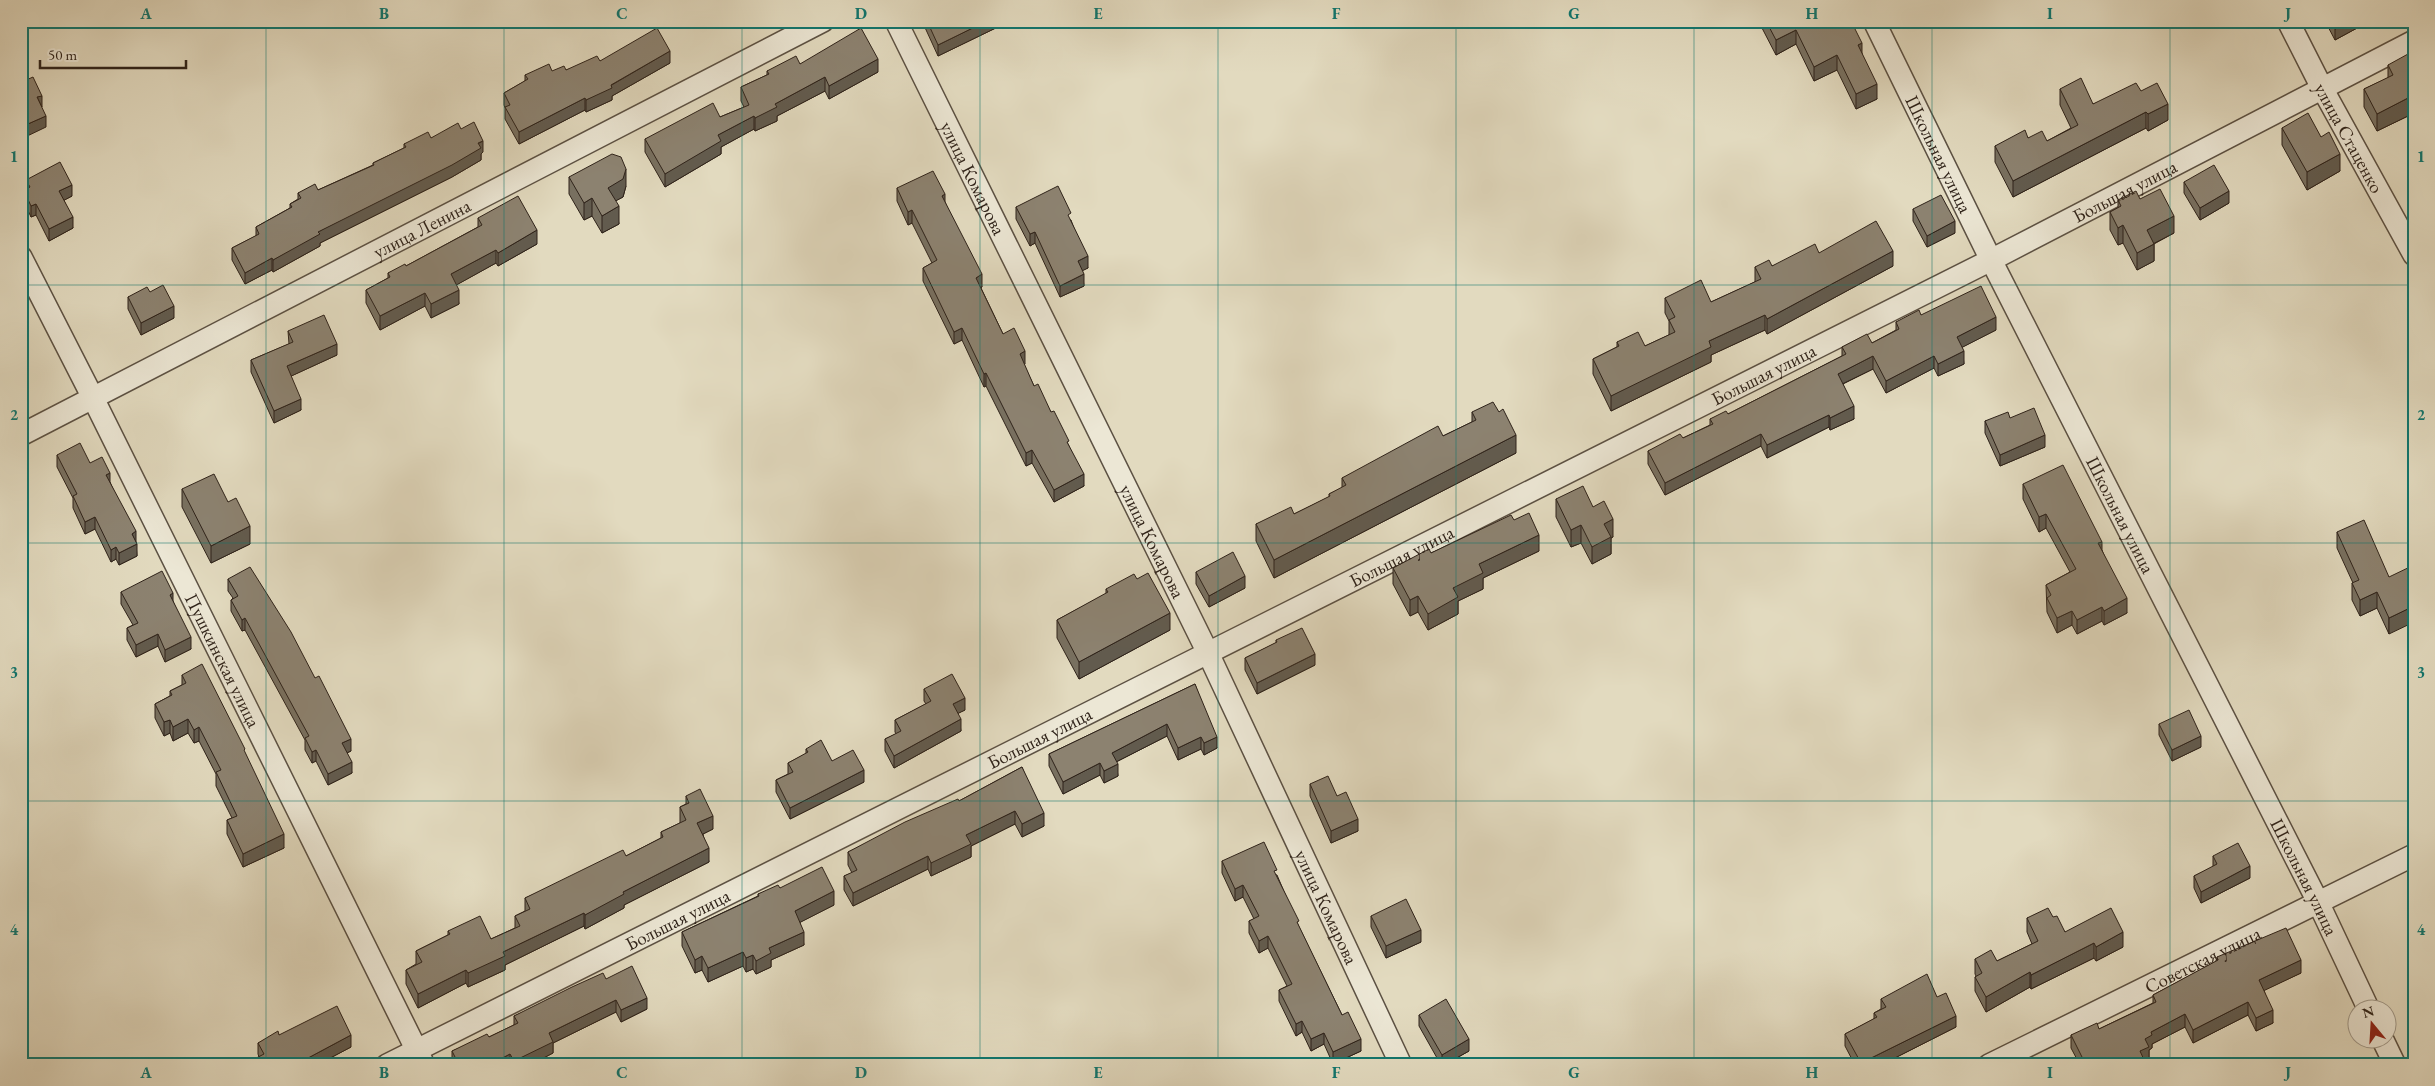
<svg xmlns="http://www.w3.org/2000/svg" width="2435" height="1086" viewBox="0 0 2435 1086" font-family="'EB Garamond',serif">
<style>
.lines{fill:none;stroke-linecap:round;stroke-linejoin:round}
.minor-casing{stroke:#5c5143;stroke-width:24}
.minor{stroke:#ece7d5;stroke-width:21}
.wall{fill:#787060;stroke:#2f231a}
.shaded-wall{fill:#625b4e;stroke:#2f231a}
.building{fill:#8c8270;stroke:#2f231a}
.grid{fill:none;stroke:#0f766e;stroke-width:1;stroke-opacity:0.55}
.labels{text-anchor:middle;stroke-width:4;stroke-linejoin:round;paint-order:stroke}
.street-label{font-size:19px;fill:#2f231a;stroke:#ece7d5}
.neatline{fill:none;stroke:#0f766e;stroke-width:2}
.grid-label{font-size:16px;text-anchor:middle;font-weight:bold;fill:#0f766e}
</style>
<rect width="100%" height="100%" fill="#e2dabf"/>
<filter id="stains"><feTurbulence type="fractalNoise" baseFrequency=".004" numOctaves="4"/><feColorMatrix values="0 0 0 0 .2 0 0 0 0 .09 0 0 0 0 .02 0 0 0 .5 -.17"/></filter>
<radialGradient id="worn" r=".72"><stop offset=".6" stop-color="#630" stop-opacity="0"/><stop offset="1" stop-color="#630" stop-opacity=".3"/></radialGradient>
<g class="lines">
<g class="minor-casing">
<g id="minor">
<path id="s1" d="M896 21 1208 653 1401 1065"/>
<path id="s2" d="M1874 21 1991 260 2318 902 2368 1008"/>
<path id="s3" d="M2288 21 2322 88 2414 255"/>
<path id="s4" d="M21 257 93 398 424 1065"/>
<path id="s5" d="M21 435 823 21"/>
<polyline points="2382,1038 2395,1065"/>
<path id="s6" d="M387 1065 1991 260 2414 41"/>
<path id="s7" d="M1989 1065 2414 855"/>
</g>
</g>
<use href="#minor" class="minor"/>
</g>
<g class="wall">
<polygon points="922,21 1004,21 1004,24 938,56"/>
<polygon points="1762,21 1851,21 1877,99 1856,109 1837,70 1814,81 1796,44 1776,55 1762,28"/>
<polygon points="2325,21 2370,21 2335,40"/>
<polygon points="600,61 670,63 612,96 612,100 586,112 585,110 519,144 505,119 505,108 504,105 504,93 525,81 525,75 566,70"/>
<polygon points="800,64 878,72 829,99 825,91 777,116 777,121 755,131 754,129 721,147 721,154 665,187 645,152 645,139 720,117 744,107 741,101 741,87 767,75 767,71"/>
<polygon points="2388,65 2414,66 2414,125 2413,126 2408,116 2377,131 2364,107 2364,89 2388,78"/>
<polygon points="2060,89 2093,104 2141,91 2168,120 2148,131 2146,128 2013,197 1995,162 1995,146 2028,138 2047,141 2071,128 2060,105"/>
<polygon points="2282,128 2321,137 2340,171 2307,190 2282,145"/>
<polygon points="461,129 483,152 481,154 481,160 452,177 320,243 320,246 273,272 272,270 245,284 232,260 232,248 256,236 256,227 290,208 290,204 298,199 298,193 318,190 373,165 373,163 404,148 404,144 431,138"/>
<polygon points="569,177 626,186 623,197 615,201 619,224 602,233 592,216 584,220 569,194"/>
<polygon points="26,180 72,196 64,200 73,228 49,241 36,215 31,217 24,202 24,191 26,190"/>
<polygon points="2184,182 2229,203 2200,220 2184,193"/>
<polygon points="897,188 945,202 982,287 981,288 1003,334 1025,364 1024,365 1034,386 1051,412 1069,446 1084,486 1054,502 1032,463 1026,466 986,386 984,387 962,340 954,344 923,281 923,268 932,263 912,223 908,225 897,201"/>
<polygon points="2140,199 2174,233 2154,244 2154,261 2137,270 2123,243 2118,245 2110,230 2110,212 2118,208 2118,200"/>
<polygon points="1016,207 1071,220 1088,268 1082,270 1084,286 1060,297 1035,243 1030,246 1016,219"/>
<polygon points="1913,209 1955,233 1927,247 1913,221"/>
<polygon points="478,218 537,244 498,266 496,263 456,285 459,304 431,318 425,306 380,330 366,303 366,290 388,278 388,273 406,266 478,227"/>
<polygon points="1819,253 1893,266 1767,334 1765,330 1711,355 1711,362 1611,411 1593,374 1593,359 1617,347 1617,342 1645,346 1669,335 1669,321 1665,313 1665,298 1711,302 1755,282 1755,267 1772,266"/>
<polygon points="150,292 174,318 141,335 128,309 128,297"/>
<polygon points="1921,315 1996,330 1962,347 1964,364 1938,376 1934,368 1886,393 1873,369 1843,384 1854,419 1830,430 1829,427 1767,458 1761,446 1665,495 1648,464 1648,451 1683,438 1710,425 1710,419 1728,414 1842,356 1842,347 1872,343 1896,330 1896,322"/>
<polygon points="288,331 337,355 291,376 301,410 274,423 251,372 251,360 289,344"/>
<polygon points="1472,412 1516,453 1274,578 1256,541 1256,524 1294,514 1329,497 1329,494 1342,488 1342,478 1443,436 1472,422"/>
<polygon points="2010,418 2045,447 2000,466 1985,433 1985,421"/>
<polygon points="57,455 90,463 110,482 136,543 137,556 119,565 116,559 111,562 95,529 85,534 73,508 73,498 57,467"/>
<polygon points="2023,484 2102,550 2127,613 2104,625 2102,621 2077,634 2072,625 2057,633 2047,612 2046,585 2070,572 2046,528 2039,532 2023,499"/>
<polygon points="182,489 228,502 250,544 211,563 182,507"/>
<polygon points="1556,499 1593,507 1613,537 1611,538 1611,554 1592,564 1581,543 1571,547 1556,517"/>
<polygon points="1514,520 1539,551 1483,578 1483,589 1458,601 1458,614 1428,630 1418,612 1410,616 1393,584 1393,568"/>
<polygon points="2337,532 2389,577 2389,634 2377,608 2360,616 2352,600 2352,583 2353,583 2337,548"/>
<polygon points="1196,572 1245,588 1209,607 1196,584"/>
<polygon points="228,579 351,751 347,753 352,773 328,785 316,761 312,763 305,750 305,740 245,630 242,631 231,611 231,600 233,598 228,591"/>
<polygon points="1106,589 1170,630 1079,679 1057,638 1057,620 1106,594"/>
<polygon points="121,592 173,601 191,649 165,662 158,646 136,657 127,640 127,628 133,625 121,604"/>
<polygon points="1276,640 1315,665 1257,694 1245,670 1245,658 1276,643"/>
<polygon points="182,675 245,754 284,848 243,867 227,834 227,820 232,818 216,786 216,774 199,741 194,743 188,733 173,741 170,733 164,736 155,718 155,704 170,696 170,691 182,685"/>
<polygon points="1195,684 1217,748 1204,755 1201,749 1178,760 1167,736 1116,762 1118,776 1104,783 1100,775 1063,794 1049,766 1049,754"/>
<polygon points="924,689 965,710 958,713 961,731 894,768 885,751 885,739 896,734 895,732 895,720 926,704 924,701"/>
<polygon points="2159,724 2201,747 2172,761 2159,735"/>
<polygon points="806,749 832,761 864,782 790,819 776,792 776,780 788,774 788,763 806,754"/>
<polygon points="1022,767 1044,826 1022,837 1015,824 971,846 971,857 931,876 928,869 853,906 844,890 844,876 852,873 848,865 848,852 959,801"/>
<polygon points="1310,784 1337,796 1358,831 1331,843 1310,796"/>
<polygon points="686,796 713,829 703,834 709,862 624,905 624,908 585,929 584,926 505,965 505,970 468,987 466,983 418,1008 406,984 406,970 416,964 416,951 448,935 448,931 491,939 515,928 515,916 525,911 525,898 626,856 661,838 661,832 680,823 680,807 686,804"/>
<polygon points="2213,856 2250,878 2201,903 2194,888 2194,876 2213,867"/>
<polygon points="1222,861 1277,875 1299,927 1342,1015 1361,1051 1333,1064 1324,1044 1311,1051 1302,1032 1296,1036 1279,1001 1279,990 1287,986 1268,948 1259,953 1249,933 1249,921 1254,919 1243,897 1235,901 1222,873"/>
<polygon points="780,888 834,905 800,922 804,945 771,960 771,967 756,974 753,969 746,972 743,966 708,982 702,970 695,973 682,946 682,932 758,896 758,894"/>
<polygon points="1371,916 1421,942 1386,958 1371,927"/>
<polygon points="2053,917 2065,932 2123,947 2096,961 2094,958 2031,989 2030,987 1986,1012 1975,991 1975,977 1976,976 1975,974 1975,959 1997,961 2032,944 2027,932 2027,918"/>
<polygon points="2217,957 2301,973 2264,990 2273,1023 2256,1031 2248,1015 2193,1043 2185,1027 2152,1044 2152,1048 2149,1050 2149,1060 2145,1062 2145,1065 2080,1065 2071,1048 2071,1035 2099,1029 2153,1003 2153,995 2217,961"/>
<polygon points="606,979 647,1009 621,1022 616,1012 553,1043 553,1053 530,1065 454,1065 452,1062 452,1051 489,1037 514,1025 514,1016"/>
<polygon points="1937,997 1956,1027 1881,1065 1855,1065 1845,1046 1845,1034 1874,1019 1874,1013 1881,1009 1881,999"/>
<polygon points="1419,1015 1469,1051 1444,1065 1441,1065 1419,1026"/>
<polygon points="279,1035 351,1047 317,1065 243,1065 259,1057 258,1054 258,1043"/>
</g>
<g class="shaded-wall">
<polygon points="987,21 1004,21 1004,24 938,56 938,45"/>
<polygon points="2349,21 2370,21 2335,40 2335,29"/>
<polygon points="1796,30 1796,44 1776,55 1776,40"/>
<polygon points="1862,43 1862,57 1858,45"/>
<polygon points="670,51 670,63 612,96 612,100 586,112 586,100"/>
<polygon points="1837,55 1837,70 1814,81 1814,67"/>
<polygon points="878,59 878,72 829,99 829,86"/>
<polygon points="825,77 825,91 777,116 777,121 755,131 755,118 775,104"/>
<polygon points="1877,84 1877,99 1856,109 1856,94"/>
<polygon points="42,96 42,107 37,97"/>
<polygon points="585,98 585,110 519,144 519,132"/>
<polygon points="2408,98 2408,116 2377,131 2377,114"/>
<polygon points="2168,104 2168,120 2148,131 2148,114"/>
<polygon points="2413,108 2414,108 2414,125 2413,126"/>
<polygon points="2146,112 2146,128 2013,197 2013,181"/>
<polygon points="46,116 46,127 21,139 21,127"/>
<polygon points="754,116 754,129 721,147 721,154 665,187 665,174 718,135"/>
<polygon points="483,141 483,152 481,154 481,160 452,177 320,243 320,246 273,272 273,260 318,232"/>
<polygon points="2340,154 2340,171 2307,190 2307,172"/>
<polygon points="626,169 626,186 623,197 608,205 608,188"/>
<polygon points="72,185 72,196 59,203 59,191"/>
<polygon points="2229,191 2229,203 2200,220 2200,208"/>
<polygon points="945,194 945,207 942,196"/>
<polygon points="592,198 592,216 584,220 584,203"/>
<polygon points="36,204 36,215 31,217 31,206"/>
<polygon points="619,206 619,224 602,233 602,216"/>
<polygon points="912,210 912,223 908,225 908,212"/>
<polygon points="2174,216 2174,233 2147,247 2147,230"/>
<polygon points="73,217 73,228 49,241 49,229"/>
<polygon points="1955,221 1955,233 1927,247 1927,236"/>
<polygon points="2123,225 2123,243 2118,245 2118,228"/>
<polygon points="537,230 537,244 498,266 498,253"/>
<polygon points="1035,232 1035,243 1030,246 1030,234"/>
<polygon points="2154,244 2154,261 2137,270 2137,253"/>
<polygon points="496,250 496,263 451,288 451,274"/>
<polygon points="1893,251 1893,266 1767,334 1767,319"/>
<polygon points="1088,256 1088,268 1078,273 1078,261"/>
<polygon points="272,258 272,270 245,284 245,273"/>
<polygon points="982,274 982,287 976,290 976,278"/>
<polygon points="1084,274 1084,286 1060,297 1060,286"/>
<polygon points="459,290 459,304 431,318 431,304"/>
<polygon points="425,293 425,306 380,330 380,316"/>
<polygon points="174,306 174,318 141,335 141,323"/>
<polygon points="1765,315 1765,330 1711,355 1711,362 1611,411 1611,396 1709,341"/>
<polygon points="1996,317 1996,330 1957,350 1957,337"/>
<polygon points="962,328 962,340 954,344 954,332"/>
<polygon points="337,344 337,355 287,378 287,366"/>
<polygon points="1025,351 1025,364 1020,367 1020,354"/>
<polygon points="1964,351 1964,364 1938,376 1938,364"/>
<polygon points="1873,356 1873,369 1838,386 1838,374"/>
<polygon points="1934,356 1934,368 1886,393 1886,381"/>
<polygon points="986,373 986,386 984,387 984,374"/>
<polygon points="301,399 301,410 274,423 274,411"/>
<polygon points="1854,406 1854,419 1830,430 1830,418"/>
<polygon points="1829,415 1829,427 1767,458 1767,445"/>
<polygon points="1761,434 1761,446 1665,495 1665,483"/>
<polygon points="1516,435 1516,453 1274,578 1274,560"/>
<polygon points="2045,435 2045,447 2000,466 2000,455"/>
<polygon points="1032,450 1032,463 1026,466 1026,453"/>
<polygon points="110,473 110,485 106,475"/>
<polygon points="1084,474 1084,486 1054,502 1054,490"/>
<polygon points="2046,514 2046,528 2039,532 2039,517"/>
<polygon points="95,517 95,529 85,534 85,522"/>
<polygon points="1613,519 1613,537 1611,538 1611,554 1592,564 1592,547 1604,524"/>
<polygon points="1581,525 1581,543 1571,547 1571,530"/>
<polygon points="250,526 250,544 211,563 211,546"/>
<polygon points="136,531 136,543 132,534"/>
<polygon points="1539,535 1539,551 1483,578 1483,589 1458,601 1458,614 1428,630 1428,614 1453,588 1479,564"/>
<polygon points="2102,542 2102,556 2098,543"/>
<polygon points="137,544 137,556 119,565 119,553"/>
<polygon points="116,547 116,559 111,562 111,550"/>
<polygon points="1245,576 1245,588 1209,607 1209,596"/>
<polygon points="2377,592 2377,608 2360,616 2360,600"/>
<polygon points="173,593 173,605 170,595"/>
<polygon points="1418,596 1418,612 1410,616 1410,600"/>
<polygon points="2127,598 2127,613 2104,625 2104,611"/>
<polygon points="2414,606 2414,622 2389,634 2389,618"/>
<polygon points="2102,607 2102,621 2077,634 2077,620"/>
<polygon points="2072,611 2072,625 2057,633 2057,618"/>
<polygon points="1170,613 1170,630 1079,679 1079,662"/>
<polygon points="245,618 245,630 242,631 242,620"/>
<polygon points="158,634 158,646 136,657 136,645"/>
<polygon points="191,637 191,649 165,662 165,650"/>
<polygon points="1315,654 1315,665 1257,694 1257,683"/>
<polygon points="965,698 965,710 953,716 953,704"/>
<polygon points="188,719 188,733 173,741 173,727"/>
<polygon points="961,719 961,731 894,768 894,756"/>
<polygon points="170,720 170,733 164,736 164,722"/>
<polygon points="1167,724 1167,736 1112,764 1112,753"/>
<polygon points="199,727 199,741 194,743 194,730"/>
<polygon points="2201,736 2201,747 2172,761 2172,750"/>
<polygon points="1201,737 1201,749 1178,760 1178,748"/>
<polygon points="1217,737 1217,748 1204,755 1204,743"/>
<polygon points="351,739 351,751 342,755 342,743"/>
<polygon points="316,750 316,761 312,763 312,752"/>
<polygon points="352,762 352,773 328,785 328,774"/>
<polygon points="1100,763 1100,775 1063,794 1063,782"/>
<polygon points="1118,764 1118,776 1104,783 1104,771"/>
<polygon points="864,770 864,782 790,819 790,808"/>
<polygon points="1015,811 1015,824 971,846 971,857 931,876 931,863 966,835"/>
<polygon points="1044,813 1044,826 1022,837 1022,824"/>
<polygon points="713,816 713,829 697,837 697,823"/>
<polygon points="1358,819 1358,831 1331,843 1331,831"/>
<polygon points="284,834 284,848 243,867 243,854"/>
<polygon points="709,848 709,862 624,905 624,908 585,929 585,915 623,892"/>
<polygon points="928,856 928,869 853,906 853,893"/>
<polygon points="2250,866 2250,878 2201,903 2201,892"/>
<polygon points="1243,885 1243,897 1235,901 1235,889"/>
<polygon points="834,891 834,905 795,925 795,911"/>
<polygon points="584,913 584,926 505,965 505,970 468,987 468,973 503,952"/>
<polygon points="1421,930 1421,942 1386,958 1386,946"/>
<polygon points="804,932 804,945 771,960 771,967 756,974 756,961 769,948"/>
<polygon points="2123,932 2123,947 2096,961 2096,947"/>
<polygon points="1268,936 1268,948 1259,953 1259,941"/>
<polygon points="2094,943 2094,958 2031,989 2031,975"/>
<polygon points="743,952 743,966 708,982 708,968"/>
<polygon points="753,955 753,969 746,972 746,958"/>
<polygon points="702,956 702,970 695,973 695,960"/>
<polygon points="2301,960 2301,973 2259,993 2259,980"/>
<polygon points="466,970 466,983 418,1008 418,994"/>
<polygon points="2030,972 2030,987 1986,1012 1986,997"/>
<polygon points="647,998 647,1009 621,1022 621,1010"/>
<polygon points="616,1000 616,1012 553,1043 553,1053 530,1065 514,1065 514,1061 549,1033"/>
<polygon points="2248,1002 2248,1015 2193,1043 2193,1030"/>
<polygon points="2273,1010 2273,1023 2256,1031 2256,1018"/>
<polygon points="2185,1014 2185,1027 2152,1044 2152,1048 2149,1050 2149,1060 2140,1064 2140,1051 2145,1039 2151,1032"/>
<polygon points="1956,1016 1956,1027 1881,1065 1861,1065 1861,1063"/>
<polygon points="1302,1021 1302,1032 1296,1036 1296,1024"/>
<polygon points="1324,1033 1324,1044 1311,1051 1311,1039"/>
<polygon points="351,1035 351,1047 317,1065 295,1065"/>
<polygon points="1361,1039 1361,1051 1333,1064 1333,1052"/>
<polygon points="1469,1039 1469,1051 1444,1065 1442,1065 1442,1055"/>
<polygon points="510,1054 510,1065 489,1065"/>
</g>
<g class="building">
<polygon points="927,21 987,21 938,45"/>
<polygon points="1766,21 1851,21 1862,43 1858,45 1877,84 1856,94 1837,55 1814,67 1796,30 1776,40"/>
<polygon points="2331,21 2349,21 2335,29"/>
<polygon points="657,28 670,51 611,85 612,88 586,100 585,98 519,132 505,107 510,105 504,93 528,79 525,75 549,64 552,71 564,66 566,70 597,56 600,61"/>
<polygon points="861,28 878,59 829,86 825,77 775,104 777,107 755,118 754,116 718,135 721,141 665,174 645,139 713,103 720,117 749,105 741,87 769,74 767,71 796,56 800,64"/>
<polygon points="2408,54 2414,66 2414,108 2413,108 2408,98 2377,114 2364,89 2393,75 2388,65"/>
<polygon points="21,76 24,81 33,77 42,96 37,97 46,116 21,127"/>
<polygon points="2081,78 2093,104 2136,83 2141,91 2157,83 2168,104 2148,114 2146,112 2013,181 1995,146 2025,130 2028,138 2042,131 2047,141 2078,125 2060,89"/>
<polygon points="2308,113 2321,137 2329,132 2340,154 2307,172 2282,128"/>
<polygon points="474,122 483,141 478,143 481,148 452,165 318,232 320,234 273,260 272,258 245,273 232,248 259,234 256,227 292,207 290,204 301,198 298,193 315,184 318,190 374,165 373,163 406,147 404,144 428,132 431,138 458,123 461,129"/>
<polygon points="612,154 621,157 626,169 623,179 608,188 619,206 602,216 592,198 584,203 569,177"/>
<polygon points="60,162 72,185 59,191 73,217 49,229 36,204 31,206 24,191 30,187 26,180"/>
<polygon points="2214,165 2229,191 2200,208 2184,182"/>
<polygon points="933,171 945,194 942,196 982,274 976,278 1003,334 1014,328 1025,351 1020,354 1034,386 1038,384 1051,412 1054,411 1069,441 1067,442 1084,474 1054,490 1032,450 1026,453 986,373 984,374 962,328 954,332 923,268 937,260 912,210 908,212 897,188"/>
<polygon points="1058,186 1071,213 1068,215 1088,256 1078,261 1084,274 1060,286 1035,232 1030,234 1016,207"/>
<polygon points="2160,189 2174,216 2147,230 2154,244 2137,253 2123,225 2118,228 2110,212 2121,206 2118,200 2136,191 2140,199"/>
<polygon points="1941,195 1955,221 1927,236 1913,209"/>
<polygon points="518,196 537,230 498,253 496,250 451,274 459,290 431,304 425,293 380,316 366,290 390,277 388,273 405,264 406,266 482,225 478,218"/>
<polygon points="1876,221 1893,251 1767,319 1765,315 1709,341 1711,347 1611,396 1593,359 1619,346 1617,342 1638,332 1645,346 1675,332 1669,320 1675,317 1665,298 1701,280 1711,302 1761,279 1755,267 1769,260 1772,266 1815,244 1819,253"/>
<polygon points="163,285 174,306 141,323 128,297 147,287 150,292"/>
<polygon points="1981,286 1996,317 1957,337 1964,351 1938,364 1934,356 1886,381 1873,356 1838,374 1854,406 1830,418 1829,415 1767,445 1761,434 1665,483 1648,451 1680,434 1683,438 1713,424 1710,419 1726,411 1728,414 1846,354 1842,347 1867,334 1872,343 1899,329 1896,322 1919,310 1921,315"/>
<polygon points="324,315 337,344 287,366 301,399 274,411 251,360 293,342 288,331"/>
<polygon points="1493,402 1499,412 1503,409 1516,435 1274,560 1256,524 1291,507 1294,514 1330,496 1329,494 1346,485 1342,478 1438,426 1443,436 1476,420 1472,412"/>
<polygon points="2034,408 2045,435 2000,455 1985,421 2008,412 2010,418"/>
<polygon points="80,443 90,463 102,457 110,473 106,475 136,531 132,534 137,544 119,553 116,547 111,550 95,517 85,522 73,496 77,494 57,455"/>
<polygon points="2063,465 2102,542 2098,543 2127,598 2104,611 2102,607 2077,620 2072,611 2057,618 2047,598 2051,595 2046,585 2076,569 2046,514 2039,517 2023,484"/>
<polygon points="214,474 228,502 236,498 250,526 211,546 182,489"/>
<polygon points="1583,486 1593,507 1604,501 1613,519 1604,524 1611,537 1592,547 1581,525 1571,530 1556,499"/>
<polygon points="1529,513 1539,535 1479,564 1483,573 1453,588 1458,597 1428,614 1418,596 1410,600 1393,568 1429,549 1431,553 1511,515 1514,520"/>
<polygon points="2364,520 2389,577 2414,565 2414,606 2389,618 2377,592 2360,600 2352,583 2359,580 2337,532"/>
<polygon points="1233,552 1245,576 1209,596 1196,572"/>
<polygon points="250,567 291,632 315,678 319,676 351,739 342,743 352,762 328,774 316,750 312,752 305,738 309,736 245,618 242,620 231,600 238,596 228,579"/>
<polygon points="162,571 173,593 170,595 191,637 165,650 158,634 136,645 127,628 138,623 121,592"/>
<polygon points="1148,573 1170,613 1079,662 1057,620 1108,592 1106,589 1134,574 1137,579"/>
<polygon points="1302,628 1315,654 1257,683 1245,658 1277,642 1276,640"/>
<polygon points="202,664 245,749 244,750 284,834 243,854 227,820 237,816 216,772 221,770 199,727 194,730 188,719 173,727 170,720 164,722 155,704 172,695 170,691 186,683 182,675"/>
<polygon points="952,674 965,698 953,704 961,719 894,756 885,739 901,731 895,720 931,701 924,689"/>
<polygon points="1195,684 1217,737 1204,743 1201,737 1178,748 1167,724 1112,753 1118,764 1104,771 1100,763 1063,782 1049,754"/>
<polygon points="2189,710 2201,736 2172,750 2159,724"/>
<polygon points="821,740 832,761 853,750 864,770 790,808 776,780 793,772 788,763 808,752 806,749"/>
<polygon points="1022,767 1044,813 1022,824 1015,811 966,835 971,844 931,863 928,856 853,893 844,876 857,870 848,852 905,822 958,799 959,801"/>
<polygon points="1328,776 1337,796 1346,792 1358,819 1331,831 1310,784"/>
<polygon points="700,789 713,816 697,823 709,848 623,892 624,894 585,915 584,913 503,952 505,956 468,973 466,970 418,994 406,970 422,962 416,951 450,934 448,931 480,916 491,939 520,926 515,916 530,909 525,898 623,850 626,856 663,837 661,832 686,820 680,807 689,803 686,796"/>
<polygon points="1264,842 1277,870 1274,871 1299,921 1297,922 1342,1015 1348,1012 1361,1039 1333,1052 1324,1033 1311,1039 1302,1021 1296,1024 1279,990 1292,984 1268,936 1259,941 1249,921 1259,916 1243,885 1235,889 1222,861"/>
<polygon points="2238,843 2250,866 2201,892 2194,876 2217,864 2213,856"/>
<polygon points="822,867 834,891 795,911 804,932 769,948 771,953 756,961 753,955 746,958 743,952 708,968 702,956 695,960 682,932 759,896 758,894 778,885 780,888"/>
<polygon points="1406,899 1421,930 1386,946 1371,916"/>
<polygon points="2048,908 2053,917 2057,916 2065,932 2111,908 2123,932 2096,947 2094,943 2031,975 2030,972 1986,997 1975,977 1982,973 1975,959 1991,950 1997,961 2038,941 2027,918"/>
<polygon points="2286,928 2301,960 2259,980 2273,1010 2256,1018 2248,1002 2193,1030 2185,1014 2151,1032 2152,1035 2145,1039 2149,1047 2140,1051 2145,1062 2140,1065 2123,1065 2122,1064 2121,1065 2086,1065 2071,1035 2097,1023 2099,1029 2156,1002 2153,995 2218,960 2217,957"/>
<polygon points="632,966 647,998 621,1010 616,1000 549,1033 553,1042 514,1061 510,1054 489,1065 459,1065 452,1051 487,1034 489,1037 518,1023 514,1016 572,987 603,973 606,979"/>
<polygon points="1927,974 1937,997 1946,993 1956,1016 1861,1063 1845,1034 1877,1017 1874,1013 1886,1007 1881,999"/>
<polygon points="1446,999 1469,1039 1442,1055 1419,1015"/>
<polygon points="337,1006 351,1035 295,1065 243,1065 264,1054 258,1043 278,1031 279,1035"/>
</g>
<path class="grid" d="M266 21V1065M504 21V1065M742 21V1065M980 21V1065M1218 21V1065M1456 21V1065M1694 21V1065M1932 21V1065M2170 21V1065M21 285H2414M21 543H2414M21 801H2414"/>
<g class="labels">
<g class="street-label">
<text dy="7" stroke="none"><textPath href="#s3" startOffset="132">улица Стаценко</textPath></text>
<text dy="7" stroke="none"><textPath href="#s2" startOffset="148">Школьная улица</textPath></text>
<text dy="7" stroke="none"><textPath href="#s1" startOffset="175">улица Комарова</textPath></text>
<text dy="7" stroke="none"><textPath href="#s6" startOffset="1945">Большая улица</textPath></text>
<text dy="7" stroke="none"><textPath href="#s5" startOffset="451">улица Ленина</textPath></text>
<text dy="7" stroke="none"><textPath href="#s6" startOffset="1540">Большая улица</textPath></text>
<text dy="7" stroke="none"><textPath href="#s2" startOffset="552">Школьная улица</textPath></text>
<text dy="7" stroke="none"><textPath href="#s1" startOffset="580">улица Комарова</textPath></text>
<text dy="7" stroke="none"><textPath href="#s6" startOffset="1135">Большая улица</textPath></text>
<text dy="7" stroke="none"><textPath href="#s4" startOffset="451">Пушкинская улица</textPath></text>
<text dy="7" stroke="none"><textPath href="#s6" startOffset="730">Большая улица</textPath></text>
<text dy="7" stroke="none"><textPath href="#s2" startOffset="958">Школьная улица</textPath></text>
<text dy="7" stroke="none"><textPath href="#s1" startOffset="985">улица Комарова</textPath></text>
<text dy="7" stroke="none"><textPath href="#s6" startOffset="325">Большая улица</textPath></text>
<text dy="7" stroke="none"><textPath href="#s7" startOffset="238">Советская улица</textPath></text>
</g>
</g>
<rect width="2435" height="1086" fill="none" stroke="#e2dabf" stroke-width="55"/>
<g transform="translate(2372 1024) rotate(342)"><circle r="24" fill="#ece7d5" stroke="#a0998a"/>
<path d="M0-4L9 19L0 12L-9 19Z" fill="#8f2418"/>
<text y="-8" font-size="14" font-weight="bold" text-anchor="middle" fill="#2f231a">N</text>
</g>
<path d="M40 60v8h146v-8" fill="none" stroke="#2f231a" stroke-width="2.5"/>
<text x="48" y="60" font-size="15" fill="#2f231a" stroke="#ece7d5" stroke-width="4" paint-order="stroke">50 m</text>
<rect x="28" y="28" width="2380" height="1030" class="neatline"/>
<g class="grid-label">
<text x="146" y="19">A</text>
<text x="384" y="19">B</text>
<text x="622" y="19">C</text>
<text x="861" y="19">D</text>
<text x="1098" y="19">E</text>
<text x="1336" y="19">F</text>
<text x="1574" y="19">G</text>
<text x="1812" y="19">H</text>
<text x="2050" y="19">I</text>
<text x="2288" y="19">J</text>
<text x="14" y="162">1</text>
<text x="2421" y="162">1</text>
<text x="14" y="420">2</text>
<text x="2421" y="420">2</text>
<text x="14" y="678">3</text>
<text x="2421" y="678">3</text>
<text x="14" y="935">4</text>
<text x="2421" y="935">4</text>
<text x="146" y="1078">A</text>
<text x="384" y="1078">B</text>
<text x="622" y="1078">C</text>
<text x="861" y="1078">D</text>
<text x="1098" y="1078">E</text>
<text x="1336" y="1078">F</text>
<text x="1574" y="1078">G</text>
<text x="1812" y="1078">H</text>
<text x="2050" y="1078">I</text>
<text x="2288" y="1078">J</text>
</g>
<rect width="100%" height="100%" filter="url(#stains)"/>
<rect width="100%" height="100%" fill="url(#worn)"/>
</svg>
